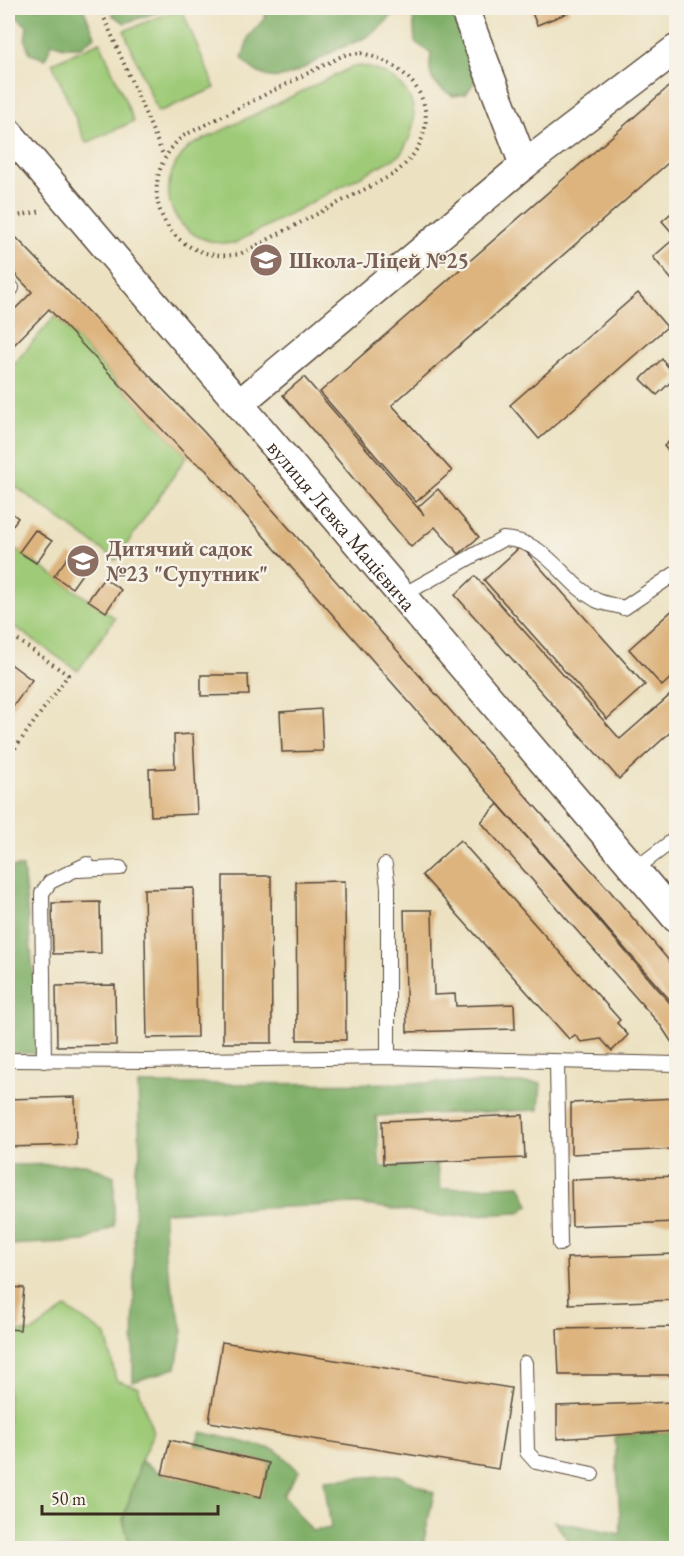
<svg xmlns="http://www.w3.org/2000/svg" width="684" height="1556" viewBox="0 0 684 1556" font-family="'EB Garamond',serif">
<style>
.green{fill:#9fcb78;stroke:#6d7a4b;stroke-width:1.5}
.forest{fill:#7faf68;stroke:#5d6c43;stroke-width:1.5}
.building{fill:#ddb47e}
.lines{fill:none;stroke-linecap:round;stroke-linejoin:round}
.lane-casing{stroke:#564637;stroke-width:16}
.street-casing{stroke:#564637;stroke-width:31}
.path{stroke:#564637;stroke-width:4;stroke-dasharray:1.5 4.5;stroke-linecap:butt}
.lane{stroke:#fff;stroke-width:14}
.street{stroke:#fff;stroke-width:28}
.labels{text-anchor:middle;stroke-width:5;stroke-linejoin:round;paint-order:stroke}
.education-label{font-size:22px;font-weight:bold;fill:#785e54;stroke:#f7f3e8;text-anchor:start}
.street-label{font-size:22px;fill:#3b2a1e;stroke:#f7f3e8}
</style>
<rect width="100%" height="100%" fill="#f7f3e8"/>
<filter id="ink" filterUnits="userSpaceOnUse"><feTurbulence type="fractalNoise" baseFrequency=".0167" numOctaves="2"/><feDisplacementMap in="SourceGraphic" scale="12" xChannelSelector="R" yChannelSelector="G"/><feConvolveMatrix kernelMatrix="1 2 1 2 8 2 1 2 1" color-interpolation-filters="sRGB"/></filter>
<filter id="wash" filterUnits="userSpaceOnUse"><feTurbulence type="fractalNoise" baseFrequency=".008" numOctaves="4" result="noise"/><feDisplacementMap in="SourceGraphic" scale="24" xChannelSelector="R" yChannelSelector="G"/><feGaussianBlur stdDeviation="1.35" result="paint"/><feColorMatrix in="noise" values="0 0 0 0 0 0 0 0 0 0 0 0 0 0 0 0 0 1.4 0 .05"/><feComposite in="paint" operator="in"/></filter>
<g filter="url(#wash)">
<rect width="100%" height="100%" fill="#ece2c2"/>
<g class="green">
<polygon points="181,8 215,88 158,112 124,31"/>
<polygon points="100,42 134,121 86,143 52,63"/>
<path d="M361 66C410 75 430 114 399 156L235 243C176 248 145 188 190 146L352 67Z"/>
<polygon points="55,316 187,456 116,560 8,481 8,371"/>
<polygon points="8,544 115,618 78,671 8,622"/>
<polygon points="66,1308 106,1335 116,1380 138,1387 153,1433 141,1461 123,1520 131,1548 8,1548 8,1331 32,1332"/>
</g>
<g class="forest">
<polygon points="11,8 83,8 95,36 81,47 64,47 52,43 45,59 30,54 25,41 27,26 13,14"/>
<polygon points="115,8 170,8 125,23 112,15"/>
<path d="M268 8H452L478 77 466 94 453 96C432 84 427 78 431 53L415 42 413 16 393 15C386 21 380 29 372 34 361 41 346 45 334 51 301 68 273 97 242 58L249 36 264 19Z"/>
<polygon points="8,867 23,867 41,1054 8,1052"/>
<polygon points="541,1083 539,1110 376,1116 380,1167 437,1165 441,1189 520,1185 529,1205 519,1213 442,1216 357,1204 164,1212 165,1260 183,1330 176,1368 133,1382 135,1170 140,1155 138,1084"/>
<polygon points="85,1164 114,1176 114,1226 85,1241 8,1245 8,1165"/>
<polygon points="676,1431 676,1548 567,1548 571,1544 554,1521 621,1534 615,1436"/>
<polygon points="201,1432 276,1450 299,1471 283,1495 312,1531 331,1528 324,1480 397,1475 434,1493 423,1545 393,1545 391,1548 131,1548 123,1520 141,1461 162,1474 261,1497 269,1463 195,1446"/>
</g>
<g id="blocks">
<g class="building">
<polygon points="530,8 568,8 570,12 537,25"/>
<polygon points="674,82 676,156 392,405 452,471 416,502 320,392"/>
<polygon points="676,209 676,285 653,257 676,237 662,221"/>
<polygon points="8,229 204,432 610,891 676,969 676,1007 205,469 187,456 49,309 8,351 8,316 32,292 8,267"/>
<polygon points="638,293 667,327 539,439 510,405"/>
<polygon points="662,359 676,377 657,395 641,379"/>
<polygon points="304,377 424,515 418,507 438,489 479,537 459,554 435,527 411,547 283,395"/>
<polygon points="676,435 676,460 664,446"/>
<polygon points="8,510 18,518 8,532"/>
<polygon points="35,530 52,541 36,563 19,552"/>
<polygon points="521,546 645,685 607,719 484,580"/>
<polygon points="70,554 87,567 72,588 54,576"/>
<polygon points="475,576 620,739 676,690 676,727 619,779 455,595"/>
<polygon points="104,578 121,590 106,612 88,600"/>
<polygon points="676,607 676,673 662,686 629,649"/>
<polygon points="8,662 32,680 8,714"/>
<polygon points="201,675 248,675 249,695 201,696"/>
<polygon points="321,709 323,751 282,752 280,712"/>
<polygon points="193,734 197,814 151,816 149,769 175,768 174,735"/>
<polygon points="498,804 676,1010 676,1049 661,1026 481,822"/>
<polygon points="460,840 620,1020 617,1023 628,1035 612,1051 601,1039 581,1042 575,1035 569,1039 422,875"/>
<polygon points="223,876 271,876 272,1043 223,1043"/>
<polygon points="345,881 346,1040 297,1040 296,882"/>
<polygon points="194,888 197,1037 147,1038 144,889"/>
<polygon points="100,902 101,953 53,954 52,903"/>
<polygon points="404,910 432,910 434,995 455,994 456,1006 514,1004 515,1029 407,1032"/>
<polygon points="115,985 116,1045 57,1046 56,986"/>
<polygon points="75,1097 76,1145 8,1147 8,1099"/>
<polygon points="676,1098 676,1149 571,1154 571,1103"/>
<polygon points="523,1115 525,1158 383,1164 382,1121"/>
<polygon points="676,1176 676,1222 572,1226 571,1180"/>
<polygon points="676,1254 676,1300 569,1304 567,1258"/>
<polygon points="8,1287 24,1288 20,1330 8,1329"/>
<polygon points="676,1327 676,1375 559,1375 557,1329"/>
<polygon points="222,1342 511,1388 498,1469 209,1422"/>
<polygon points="676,1402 676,1431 557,1439 557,1406"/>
<polygon points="170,1440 269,1463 261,1497 162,1474"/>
</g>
</g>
</g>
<g filter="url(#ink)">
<use href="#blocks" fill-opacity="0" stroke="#564637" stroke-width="1.5"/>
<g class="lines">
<g class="lane-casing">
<g id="lane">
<polyline points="8,293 12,288"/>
<path d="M401 596 503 539C548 540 562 582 596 600 604 604 615 605 624 608L676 573"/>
<polyline points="385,865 388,887 388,1057"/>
<polyline points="78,870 120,868"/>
<polyline points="634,870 676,838"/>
<polyline points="8,1060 143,1061 388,1057 676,1064"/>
<polyline points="44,1061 42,893 50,882 87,864"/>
<polyline points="557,1062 560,1244"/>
<polyline points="525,1363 527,1452 536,1462 592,1474"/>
</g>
</g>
<g class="street-casing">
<g id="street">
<polyline points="464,8 524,165"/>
<path id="s1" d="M8 132 676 918"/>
<polyline points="240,403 524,165 676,49"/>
</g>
</g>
<g class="path">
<polyline points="100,8 164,157"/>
<path d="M361 53C426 68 451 129 394 174L240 254C167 267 127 185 183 136L344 55Z"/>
<polyline points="8,218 42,211"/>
<polyline points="8,633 68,675 8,758"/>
</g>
<use href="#lane" class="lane"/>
<use href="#street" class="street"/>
</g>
</g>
<defs>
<g id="school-disc" transform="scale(1.725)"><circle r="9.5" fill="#8d6e63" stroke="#f7f3e8"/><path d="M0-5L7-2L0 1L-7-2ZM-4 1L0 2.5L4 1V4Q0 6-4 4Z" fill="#fff"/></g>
</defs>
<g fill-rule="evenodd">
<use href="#school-disc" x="266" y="260"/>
<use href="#school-disc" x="83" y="561"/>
</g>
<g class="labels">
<g class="education-label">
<text x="289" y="268">Школа-Ліцей №25</text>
<text x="106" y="556">Дитячий садок<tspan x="106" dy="25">№23 "Супутник"</tspan></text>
</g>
<g class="street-label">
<text dy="8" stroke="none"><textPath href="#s1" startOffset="516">вулиця Левка Мацієвича</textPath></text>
</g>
</g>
<rect width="684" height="1556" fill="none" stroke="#f7f3e8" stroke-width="30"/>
<path d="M42 1505v9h176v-9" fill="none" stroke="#3b2a1e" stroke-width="3"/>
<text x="51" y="1505" font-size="18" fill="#3b2a1e" stroke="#f7f3e8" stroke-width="4.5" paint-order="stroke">50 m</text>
</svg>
